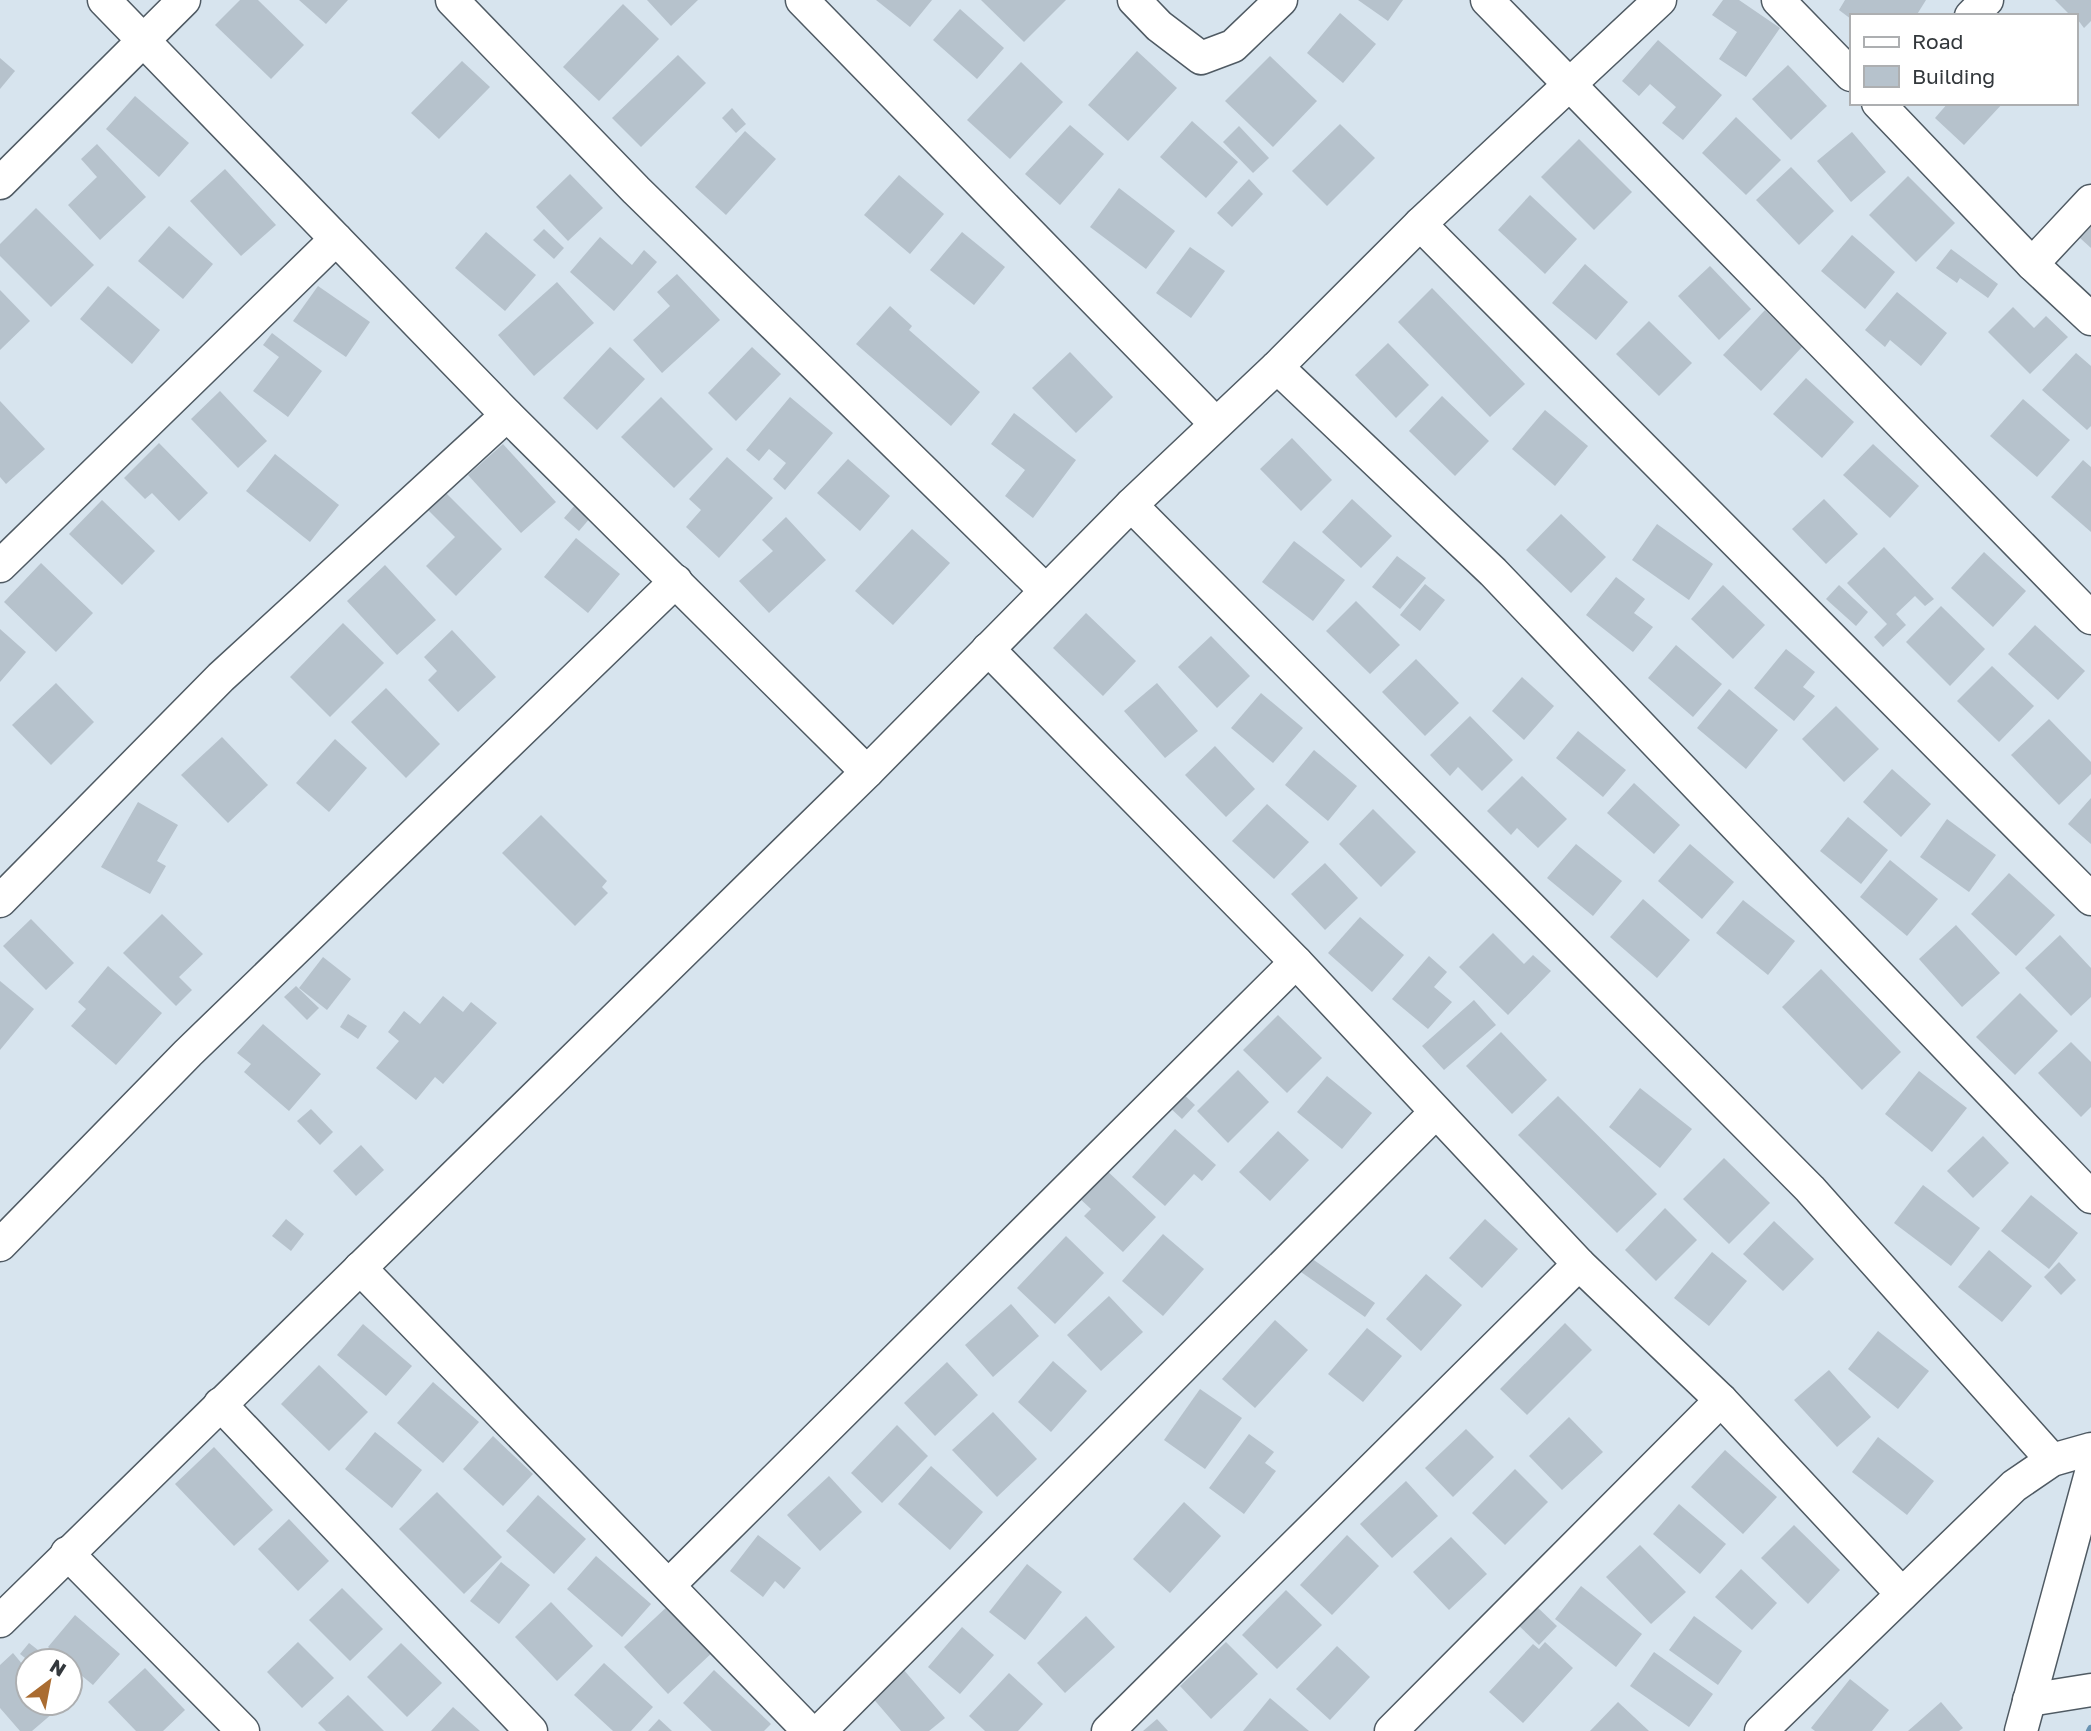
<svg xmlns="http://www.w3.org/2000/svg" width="2091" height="1731" viewBox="0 0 2091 1731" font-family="'Golos Text',sans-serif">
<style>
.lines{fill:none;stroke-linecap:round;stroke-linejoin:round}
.stream{stroke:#6993b2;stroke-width:8}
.building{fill:#b6c2cc}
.minor-casing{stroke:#4f5a63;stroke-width:35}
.minor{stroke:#fff;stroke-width:32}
</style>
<rect width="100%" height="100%" fill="#d7e4ee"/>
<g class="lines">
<polyline class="stream" points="2090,1731 2091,1729"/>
</g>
<g class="building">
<polygon points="240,0 258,0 304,45 271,79 215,25"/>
<polygon points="299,0 348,0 326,24"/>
<polygon points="647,0 698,0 671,26"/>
<polygon points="876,0 932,0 910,27"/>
<polygon points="981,0 1066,0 1024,42"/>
<polygon points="1358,0 1403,0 1388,21"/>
<polygon points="1723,0 1739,0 1780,28 1746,77 1719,59 1737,32 1712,15"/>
<polygon points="1845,0 1926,0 1916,16 1892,16 1888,13 1886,16 1851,16 1851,19 1839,10"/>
<polygon points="2055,0 2091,0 2091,21 2084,28 2075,16 2071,16"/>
<polygon points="623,4 659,39 599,101 563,67"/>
<polygon points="960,9 1004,48 977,79 933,40"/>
<polygon points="1340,13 1376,44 1343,83 1307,53"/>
<polygon points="1658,40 1722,95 1683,140 1662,123 1676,107 1650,84 1639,96 1622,81"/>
<polygon points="1137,51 1177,88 1128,141 1088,105"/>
<polygon points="678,55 706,83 641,147 612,118"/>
<polygon points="1270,56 1317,101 1273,147 1225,101"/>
<polygon points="0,58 15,71 0,89"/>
<polygon points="462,61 490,87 439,139 411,113"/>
<polygon points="1021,62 1063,102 1010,159 967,120"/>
<polygon points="1788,65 1827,106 1791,140 1752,99"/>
<polygon points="135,96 189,143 159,177 106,129"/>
<polygon points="1948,103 2003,103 1964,145 1935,118"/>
<polygon points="732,108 746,124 736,133 722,118"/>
<polygon points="1736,117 1781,160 1746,195 1702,153"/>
<polygon points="1192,121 1238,162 1206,198 1160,157"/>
<polygon points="1340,124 1375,158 1327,206 1292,171"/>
<polygon points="1070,125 1104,154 1060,205 1025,174"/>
<polygon points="1239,126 1269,158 1253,173 1223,142"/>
<polygon points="745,131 776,159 726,215 695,187"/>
<polygon points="1852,132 1886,172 1851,202 1817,161"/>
<polygon points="1579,139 1632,192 1594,230 1541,177"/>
<polygon points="97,144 146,197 100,240 68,205 97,177 81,159"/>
<polygon points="1791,167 1834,211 1799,245 1756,200"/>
<polygon points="225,169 276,225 241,256 190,201"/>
<polygon points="570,174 603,208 568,241 536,207"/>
<polygon points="899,175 944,214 910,254 864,215"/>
<polygon points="1908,176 1955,223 1916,262 1869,215"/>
<polygon points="1249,179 1263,194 1232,227 1217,213"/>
<polygon points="1119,188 1175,231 1146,269 1090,227"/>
<polygon points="1530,195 1577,239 1545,274 1498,230"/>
<polygon points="36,208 94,265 51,307 0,256 0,244"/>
<polygon points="169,226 213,264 183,299 138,261"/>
<polygon points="2091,226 2091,248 2080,238"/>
<polygon points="544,229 564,248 554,259 533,240"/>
<polygon points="486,232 536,275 505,311 455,268"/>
<polygon points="962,232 1005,267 974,305 930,270"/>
<polygon points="1852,235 1895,272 1865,309 1821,271"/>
<polygon points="600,237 632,265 644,250 657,262 614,311 570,272"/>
<polygon points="1190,247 1225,271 1191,318 1156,293"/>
<polygon points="1951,249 1998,284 1988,298 1960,278 1957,283 1936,268"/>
<polygon points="1585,264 1628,302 1596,340 1552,303"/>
<polygon points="1710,266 1751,309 1719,340 1678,296"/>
<polygon points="677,274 720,320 662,373 633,340 670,306 657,292"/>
<polygon points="557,282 594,323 534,376 498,335"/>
<polygon points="108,286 160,330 132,364 80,319"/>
<polygon points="318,286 370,322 346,357 293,321"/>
<polygon points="1432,288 1525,384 1490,417 1398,322"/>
<polygon points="0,290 30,321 0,350"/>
<polygon points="1897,292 1947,333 1921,366 1890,340 1885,347 1865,330"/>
<polygon points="890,306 912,326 909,330 980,392 951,426 856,344"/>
<polygon points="2013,307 2034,328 2046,316 2068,337 2030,374 1988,332"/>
<polygon points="1765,310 1803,346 1761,391 1723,355"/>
<polygon points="1649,321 1692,363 1659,396 1616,354"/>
<polygon points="272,333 322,371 288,417 253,391 279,357 263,345"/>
<polygon points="1388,343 1429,385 1396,418 1355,375"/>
<polygon points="610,347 645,379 597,430 563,398"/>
<polygon points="752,347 781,374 736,421 708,393"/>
<polygon points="1070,352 1113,397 1076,433 1032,388"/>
<polygon points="2076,353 2091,366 2091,426 2087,430 2042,390"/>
<polygon points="1806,378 1854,422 1822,458 1773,414"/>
<polygon points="220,391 267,441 238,468 191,419"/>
<polygon points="1442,396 1489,441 1455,476 1409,431"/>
<polygon points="661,397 713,449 674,488 621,437"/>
<polygon points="790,397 833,433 785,490 773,479 786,463 769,449 759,461 746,450"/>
<polygon points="2023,399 2070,440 2037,477 1990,436"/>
<polygon points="0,401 45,449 6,484 0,477"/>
<polygon points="1545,410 1588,446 1555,486 1512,449"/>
<polygon points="1014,413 1076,460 1033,518 1005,496 1025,470 991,444"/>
<polygon points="1292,438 1332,480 1301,511 1260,469"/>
<polygon points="159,443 208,493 179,521 152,493 145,499 124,478"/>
<polygon points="503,444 556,502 521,533 468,475"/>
<polygon points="1873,444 1919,486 1890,518 1843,475"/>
<polygon points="275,454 339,505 310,542 246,491"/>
<polygon points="727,457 773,498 719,558 686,527 701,510 689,499"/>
<polygon points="848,459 890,496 860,531 817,493"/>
<polygon points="2083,460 2091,467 2091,532 2051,497"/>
<polygon points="445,492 502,549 456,596 426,566 455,537 427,509"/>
<polygon points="1352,499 1392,536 1361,568 1322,532"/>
<polygon points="1824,499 1858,534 1826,564 1792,529"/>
<polygon points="102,500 155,551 122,585 69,534"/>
<polygon points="576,504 591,517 579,531 564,518"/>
<polygon points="1561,514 1606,557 1571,593 1526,550"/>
<polygon points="786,517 826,560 769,613 739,581 773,551 762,540"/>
<polygon points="1657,524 1713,564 1689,600 1632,560"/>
<polygon points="912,529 950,563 893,625 855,591"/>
<polygon points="576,538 620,574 588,613 544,577"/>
<polygon points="1294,541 1345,580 1313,621 1262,582"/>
<polygon points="1884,547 1934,599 1925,606 1915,596 1896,614 1906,625 1883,647 1874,637 1887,624 1847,583"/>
<polygon points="1984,552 2026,591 1993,627 1951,588"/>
<polygon points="1397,556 1426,578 1400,609 1372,587"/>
<polygon points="41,563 93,613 56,652 4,602"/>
<polygon points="385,565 436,620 397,655 347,601"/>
<polygon points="1616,577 1645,599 1634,613 1653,627 1633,652 1586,615"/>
<polygon points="1425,584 1445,600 1420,631 1400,615"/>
<polygon points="1723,585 1765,625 1733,659 1691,619"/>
<polygon points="1839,585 1868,612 1856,626 1826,599"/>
<polygon points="1356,601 1400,645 1370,674 1326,631"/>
<polygon points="1941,606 1985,649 1950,686 1906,642"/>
<polygon points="1086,613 1136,661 1103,696 1053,648"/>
<polygon points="343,623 384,663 330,717 290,677"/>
<polygon points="2035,625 2085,671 2058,700 2008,654"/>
<polygon points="0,629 26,652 0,682"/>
<polygon points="452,630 496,677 458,712 428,680 437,671 424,657"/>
<polygon points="1211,636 1250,676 1217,708 1178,667"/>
<polygon points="1676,645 1722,684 1693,717 1648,678"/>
<polygon points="1786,649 1815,672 1803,687 1815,696 1794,721 1754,688"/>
<polygon points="1416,659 1459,703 1425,736 1382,692"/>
<polygon points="1992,666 2034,706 1999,742 1957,701"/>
<polygon points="1522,677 1554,706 1524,740 1492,711"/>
<polygon points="56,683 94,722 51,765 12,725"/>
<polygon points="1157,683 1198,731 1165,758 1124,711"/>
<polygon points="386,688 440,744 406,778 351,722"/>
<polygon points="1729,689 1778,730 1746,769 1697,728"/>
<polygon points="1261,693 1303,728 1273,763 1231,728"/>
<polygon points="1836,706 1879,749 1844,782 1802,739"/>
<polygon points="1470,716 1513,760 1482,791 1458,767 1450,776 1430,755"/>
<polygon points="2049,719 2091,762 2091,774 2059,805 2011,755"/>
<polygon points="1578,731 1626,770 1603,797 1556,758"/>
<polygon points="222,737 268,785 228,823 181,775"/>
<polygon points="335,739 367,768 329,812 296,783"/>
<polygon points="1215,746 1255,789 1226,817 1185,775"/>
<polygon points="1314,750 1357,786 1328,821 1285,785"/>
<polygon points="1892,769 1931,804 1901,837 1863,802"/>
<polygon points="1522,776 1567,819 1538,848 1517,828 1511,835 1487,811"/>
<polygon points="1634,783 1680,825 1654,854 1607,813"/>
<polygon points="2091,798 2091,844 2068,824"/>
<polygon points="138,802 178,825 157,861 166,866 150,894 101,867"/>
<polygon points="1267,804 1309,842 1274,879 1232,841"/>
<polygon points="1373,809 1416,852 1381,887 1339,844"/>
<polygon points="541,815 607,881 602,887 608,893 575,926 502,853"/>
<polygon points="1848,817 1888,850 1861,884 1820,851"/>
<polygon points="1947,819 1996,855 1969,892 1920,857"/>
<polygon points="1576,844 1622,881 1593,916 1547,878"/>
<polygon points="1690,844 1734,882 1702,919 1658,881"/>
<polygon points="1890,860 1938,899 1907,936 1860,897"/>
<polygon points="1325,863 1358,898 1325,930 1291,894"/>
<polygon points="2009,873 2055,915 2016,956 1971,914"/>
<polygon points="1643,899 1690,940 1657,978 1610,937"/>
<polygon points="1743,900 1795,941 1768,975 1716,933"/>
<polygon points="162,914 203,954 179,977 192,990 176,1006 123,953"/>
<polygon points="1360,917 1404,955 1372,992 1328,953"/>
<polygon points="31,919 74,963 46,990 3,946"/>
<polygon points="1956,925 2000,973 1962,1007 1919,959"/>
<polygon points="1493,933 1524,964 1533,955 1551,971 1508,1015 1459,967"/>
<polygon points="2060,935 2091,968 2091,997 2071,1016 2025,968"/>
<polygon points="1429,956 1447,972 1434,987 1452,1002 1428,1029 1392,999"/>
<polygon points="323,957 351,979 327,1010 299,988"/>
<polygon points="108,966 162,1013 116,1065 71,1026 86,1009 78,1002"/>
<polygon points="1821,969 1901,1052 1862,1090 1782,1007"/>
<polygon points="0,981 34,1009 0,1050"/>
<polygon points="296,986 319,1008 307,1020 284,997"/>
<polygon points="2020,993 2058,1031 2015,1075 1976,1037"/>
<polygon points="443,996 463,1012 471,1002 497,1023 443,1084 435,1077 416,1100 376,1068 399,1041 388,1032 404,1011 420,1024"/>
<polygon points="1474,1000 1496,1025 1444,1070 1422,1046"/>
<polygon points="348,1014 367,1026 358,1039 340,1027"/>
<polygon points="1278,1015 1322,1058 1287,1093 1243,1050"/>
<polygon points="263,1024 321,1074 289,1111 244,1072 251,1064 237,1053"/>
<polygon points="1501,1032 1547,1080 1512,1114 1466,1066"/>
<polygon points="2071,1042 2091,1062 2091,1107 2081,1117 2038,1073"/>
<polygon points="1238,1070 1269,1102 1228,1143 1197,1111"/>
<polygon points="1919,1071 1967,1108 1932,1152 1885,1114"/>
<polygon points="1327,1076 1372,1113 1342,1149 1297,1112"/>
<polygon points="1640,1088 1692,1129 1660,1168 1609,1127"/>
<polygon points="1180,1091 1195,1105 1182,1119 1167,1105"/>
<polygon points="1558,1096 1657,1194 1617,1233 1518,1135"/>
<polygon points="311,1109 333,1132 320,1145 297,1121"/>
<polygon points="1175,1129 1216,1165 1202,1181 1194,1174 1165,1206 1132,1177"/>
<polygon points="1278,1131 1309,1160 1270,1201 1239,1172"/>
<polygon points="1983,1136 2009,1163 1973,1198 1947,1171"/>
<polygon points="361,1145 384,1170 356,1196 333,1171"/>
<polygon points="1724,1158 1770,1203 1729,1244 1683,1199"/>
<polygon points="1104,1168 1156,1217 1123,1252 1084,1216 1091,1209 1077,1196"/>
<polygon points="1923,1185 1980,1228 1951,1266 1894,1223"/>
<polygon points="2031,1195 2078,1233 2049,1269 2001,1231"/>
<polygon points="1665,1208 1697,1240 1656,1281 1625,1250"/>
<polygon points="286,1219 304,1234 291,1251 272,1236"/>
<polygon points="1485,1219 1518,1249 1482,1288 1449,1258"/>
<polygon points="1774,1221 1814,1259 1783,1291 1743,1254"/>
<polygon points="1163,1234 1204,1269 1163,1316 1122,1281"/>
<polygon points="1066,1236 1104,1273 1055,1324 1017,1288"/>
<polygon points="1989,1250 2032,1286 2002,1322 1958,1287"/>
<polygon points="1712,1252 1747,1281 1709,1326 1674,1298"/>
<polygon points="1311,1258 1375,1303 1365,1317 1301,1272"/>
<polygon points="2059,1262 2076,1280 2061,1295 2044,1277"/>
<polygon points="1426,1274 1462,1305 1421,1351 1386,1319"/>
<polygon points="1109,1296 1143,1332 1101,1371 1067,1335"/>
<polygon points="1011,1304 1039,1336 993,1377 965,1345"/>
<polygon points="1275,1320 1308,1350 1255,1408 1222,1379"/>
<polygon points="1565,1323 1592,1350 1527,1415 1500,1389"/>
<polygon points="363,1324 412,1366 386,1396 337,1355"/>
<polygon points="1367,1328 1402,1356 1363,1402 1328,1374"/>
<polygon points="1878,1331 1929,1371 1898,1409 1848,1369"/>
<polygon points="1053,1361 1087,1391 1051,1432 1018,1402"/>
<polygon points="947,1362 978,1395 935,1436 904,1403"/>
<polygon points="319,1365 368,1412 329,1451 281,1404"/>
<polygon points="1829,1370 1871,1417 1837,1447 1794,1400"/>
<polygon points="433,1382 479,1422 443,1463 397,1423"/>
<polygon points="1200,1389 1242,1418 1205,1469 1164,1440"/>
<polygon points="993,1412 1037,1459 997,1497 952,1450"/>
<polygon points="1569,1417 1603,1452 1562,1490 1529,1456"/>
<polygon points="897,1425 928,1456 882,1503 851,1473"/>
<polygon points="1466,1429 1494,1457 1453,1497 1425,1468"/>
<polygon points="375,1432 422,1470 392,1508 345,1469"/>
<polygon points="1249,1434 1274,1452 1265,1463 1276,1471 1244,1514 1209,1488"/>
<polygon points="493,1436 533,1474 503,1506 463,1469"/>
<polygon points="1878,1437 1934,1481 1907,1515 1852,1472"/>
<polygon points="214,1447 273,1510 234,1546 175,1484"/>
<polygon points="1725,1450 1777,1497 1743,1534 1691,1487"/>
<polygon points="931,1466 983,1512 950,1550 898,1504"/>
<polygon points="1515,1469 1548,1502 1505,1545 1472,1513"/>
<polygon points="829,1476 862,1512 820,1551 787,1515"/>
<polygon points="1406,1481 1438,1516 1392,1558 1360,1524"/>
<polygon points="437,1492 502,1557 464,1594 399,1529"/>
<polygon points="538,1495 586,1539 554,1574 506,1531"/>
<polygon points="1184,1502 1221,1536 1170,1593 1133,1559"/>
<polygon points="1679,1504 1726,1544 1700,1574 1653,1534"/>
<polygon points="289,1519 329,1561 298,1591 258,1549"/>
<polygon points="1794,1525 1840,1570 1808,1604 1761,1558"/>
<polygon points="758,1535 801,1568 784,1589 775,1581 763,1597 730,1571"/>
<polygon points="1347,1535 1379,1566 1332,1615 1300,1585"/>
<polygon points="1451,1537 1487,1574 1449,1610 1413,1572"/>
<polygon points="1640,1545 1686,1592 1651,1624 1606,1577"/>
<polygon points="596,1556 651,1604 622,1637 567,1589"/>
<polygon points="501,1562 530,1585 499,1624 470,1601"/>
<polygon points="1027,1564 1062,1592 1025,1640 989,1612"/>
<polygon points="1741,1569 1777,1603 1752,1630 1715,1597"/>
<polygon points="1581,1586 1642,1634 1616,1667 1555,1619"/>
<polygon points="342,1588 383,1629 350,1661 309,1620"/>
<polygon points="1286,1590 1322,1625 1277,1669 1242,1635"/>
<polygon points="551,1602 593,1646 557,1681 515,1637"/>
<polygon points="671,1603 715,1650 668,1694 624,1647"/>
<polygon points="1535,1605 1557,1626 1539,1645 1517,1624"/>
<polygon points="75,1615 120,1654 93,1685 70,1666 70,1661 65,1661 48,1647"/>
<polygon points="1086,1616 1115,1647 1065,1693 1037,1663"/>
<polygon points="1694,1616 1742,1651 1718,1685 1669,1650"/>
<polygon points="962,1627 994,1655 960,1694 928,1667"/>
<polygon points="298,1642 334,1678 302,1708 267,1672"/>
<polygon points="1226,1642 1258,1674 1211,1719 1180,1686"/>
<polygon points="1545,1642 1573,1668 1523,1723 1489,1692 1533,1644 1539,1649"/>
<polygon points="29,1643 47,1657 44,1661 29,1661 20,1654"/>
<polygon points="401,1643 442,1683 407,1717 367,1677"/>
<polygon points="1337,1646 1370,1677 1330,1720 1296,1689"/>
<polygon points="1654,1652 1713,1694 1689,1727 1630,1686"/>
<polygon points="13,1653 28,1671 28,1703 57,1703 60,1707 32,1731 20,1731 0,1708 0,1665"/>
<polygon points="604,1663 653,1707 631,1731 613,1731 574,1695"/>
<polygon points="145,1668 185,1710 163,1731 136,1731 108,1702"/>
<polygon points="903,1669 945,1718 929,1731 901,1731 871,1696"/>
<polygon points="714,1670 771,1724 764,1731 712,1731 683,1703"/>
<polygon points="1009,1673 1043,1704 1018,1731 985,1731 969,1716"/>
<polygon points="1850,1679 1889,1710 1872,1731 1815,1731 1811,1728"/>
<polygon points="348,1695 384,1731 326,1731 318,1723"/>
<polygon points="1270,1698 1309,1731 1243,1731"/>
<polygon points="1618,1702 1649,1731 1590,1731"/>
<polygon points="1941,1702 1963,1728 1959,1731 1908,1731"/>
<polygon points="453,1707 480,1731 431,1731"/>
<polygon points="659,1719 672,1731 648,1731"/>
<polygon points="1157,1719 1168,1731 1143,1731"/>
</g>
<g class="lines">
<g class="minor-casing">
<g id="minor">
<polyline points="104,0 507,415 867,772"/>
<polyline points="452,0 636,190 1045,590"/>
<polyline points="802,0 1216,424"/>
<polyline points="1134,0 1159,26 1201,58 1233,46 1281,0"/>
<polyline points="1487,0 2091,618"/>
<polyline points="1778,0 1851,75"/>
<polyline points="1971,16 1987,0"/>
<polyline points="1878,103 2032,264 2091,319"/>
<polyline points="0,183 184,0"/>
<polyline points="1420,224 2091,899"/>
<polyline points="2032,264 2091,201"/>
<polyline points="1277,367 1493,572 2091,1197"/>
<polyline points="1131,505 1810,1189 2052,1460"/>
<polyline points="0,566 336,239"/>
<polyline points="988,649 1296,962 1579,1264 1721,1400 1902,1594"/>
<polyline points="0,901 221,677 507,415"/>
<polyline points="0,1245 188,1053 676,581"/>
<polyline points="360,1268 809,1731"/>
<polyline points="220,1404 531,1731"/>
<polyline points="67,1553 243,1731"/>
<polyline points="669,1585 1296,962"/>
<polyline points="0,1621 867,772 1131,505 1277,367 1420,224 1660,0"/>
<polyline points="2029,1700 2091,1690"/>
<polyline points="820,1731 1436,1112"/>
<polyline points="1108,1731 1579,1264"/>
<polyline points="1391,1731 1721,1400"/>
<polyline points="1761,1731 2014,1486 2052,1460 2091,1449"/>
<polyline points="2021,1731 2091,1473"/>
</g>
</g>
<use href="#minor" class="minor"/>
</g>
<rect x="1850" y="14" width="228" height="91" fill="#ffffff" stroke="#adafb1" stroke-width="2"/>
<rect x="1864" y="37" width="35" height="10" fill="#ffffff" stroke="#adafb1" stroke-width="2"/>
<text x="1912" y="49" font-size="21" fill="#33383c">Road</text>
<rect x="1864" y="66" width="35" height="21" fill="#b6c2cc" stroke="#adafb1" stroke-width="2"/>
<text x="1912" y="84" font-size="21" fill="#33383c">Building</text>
<g transform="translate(49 1682) rotate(32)"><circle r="33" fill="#ffffff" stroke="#adafb1" stroke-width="2"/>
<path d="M0-5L12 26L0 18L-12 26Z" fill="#aa6c31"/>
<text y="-10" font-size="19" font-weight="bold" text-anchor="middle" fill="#33383c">N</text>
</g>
</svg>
